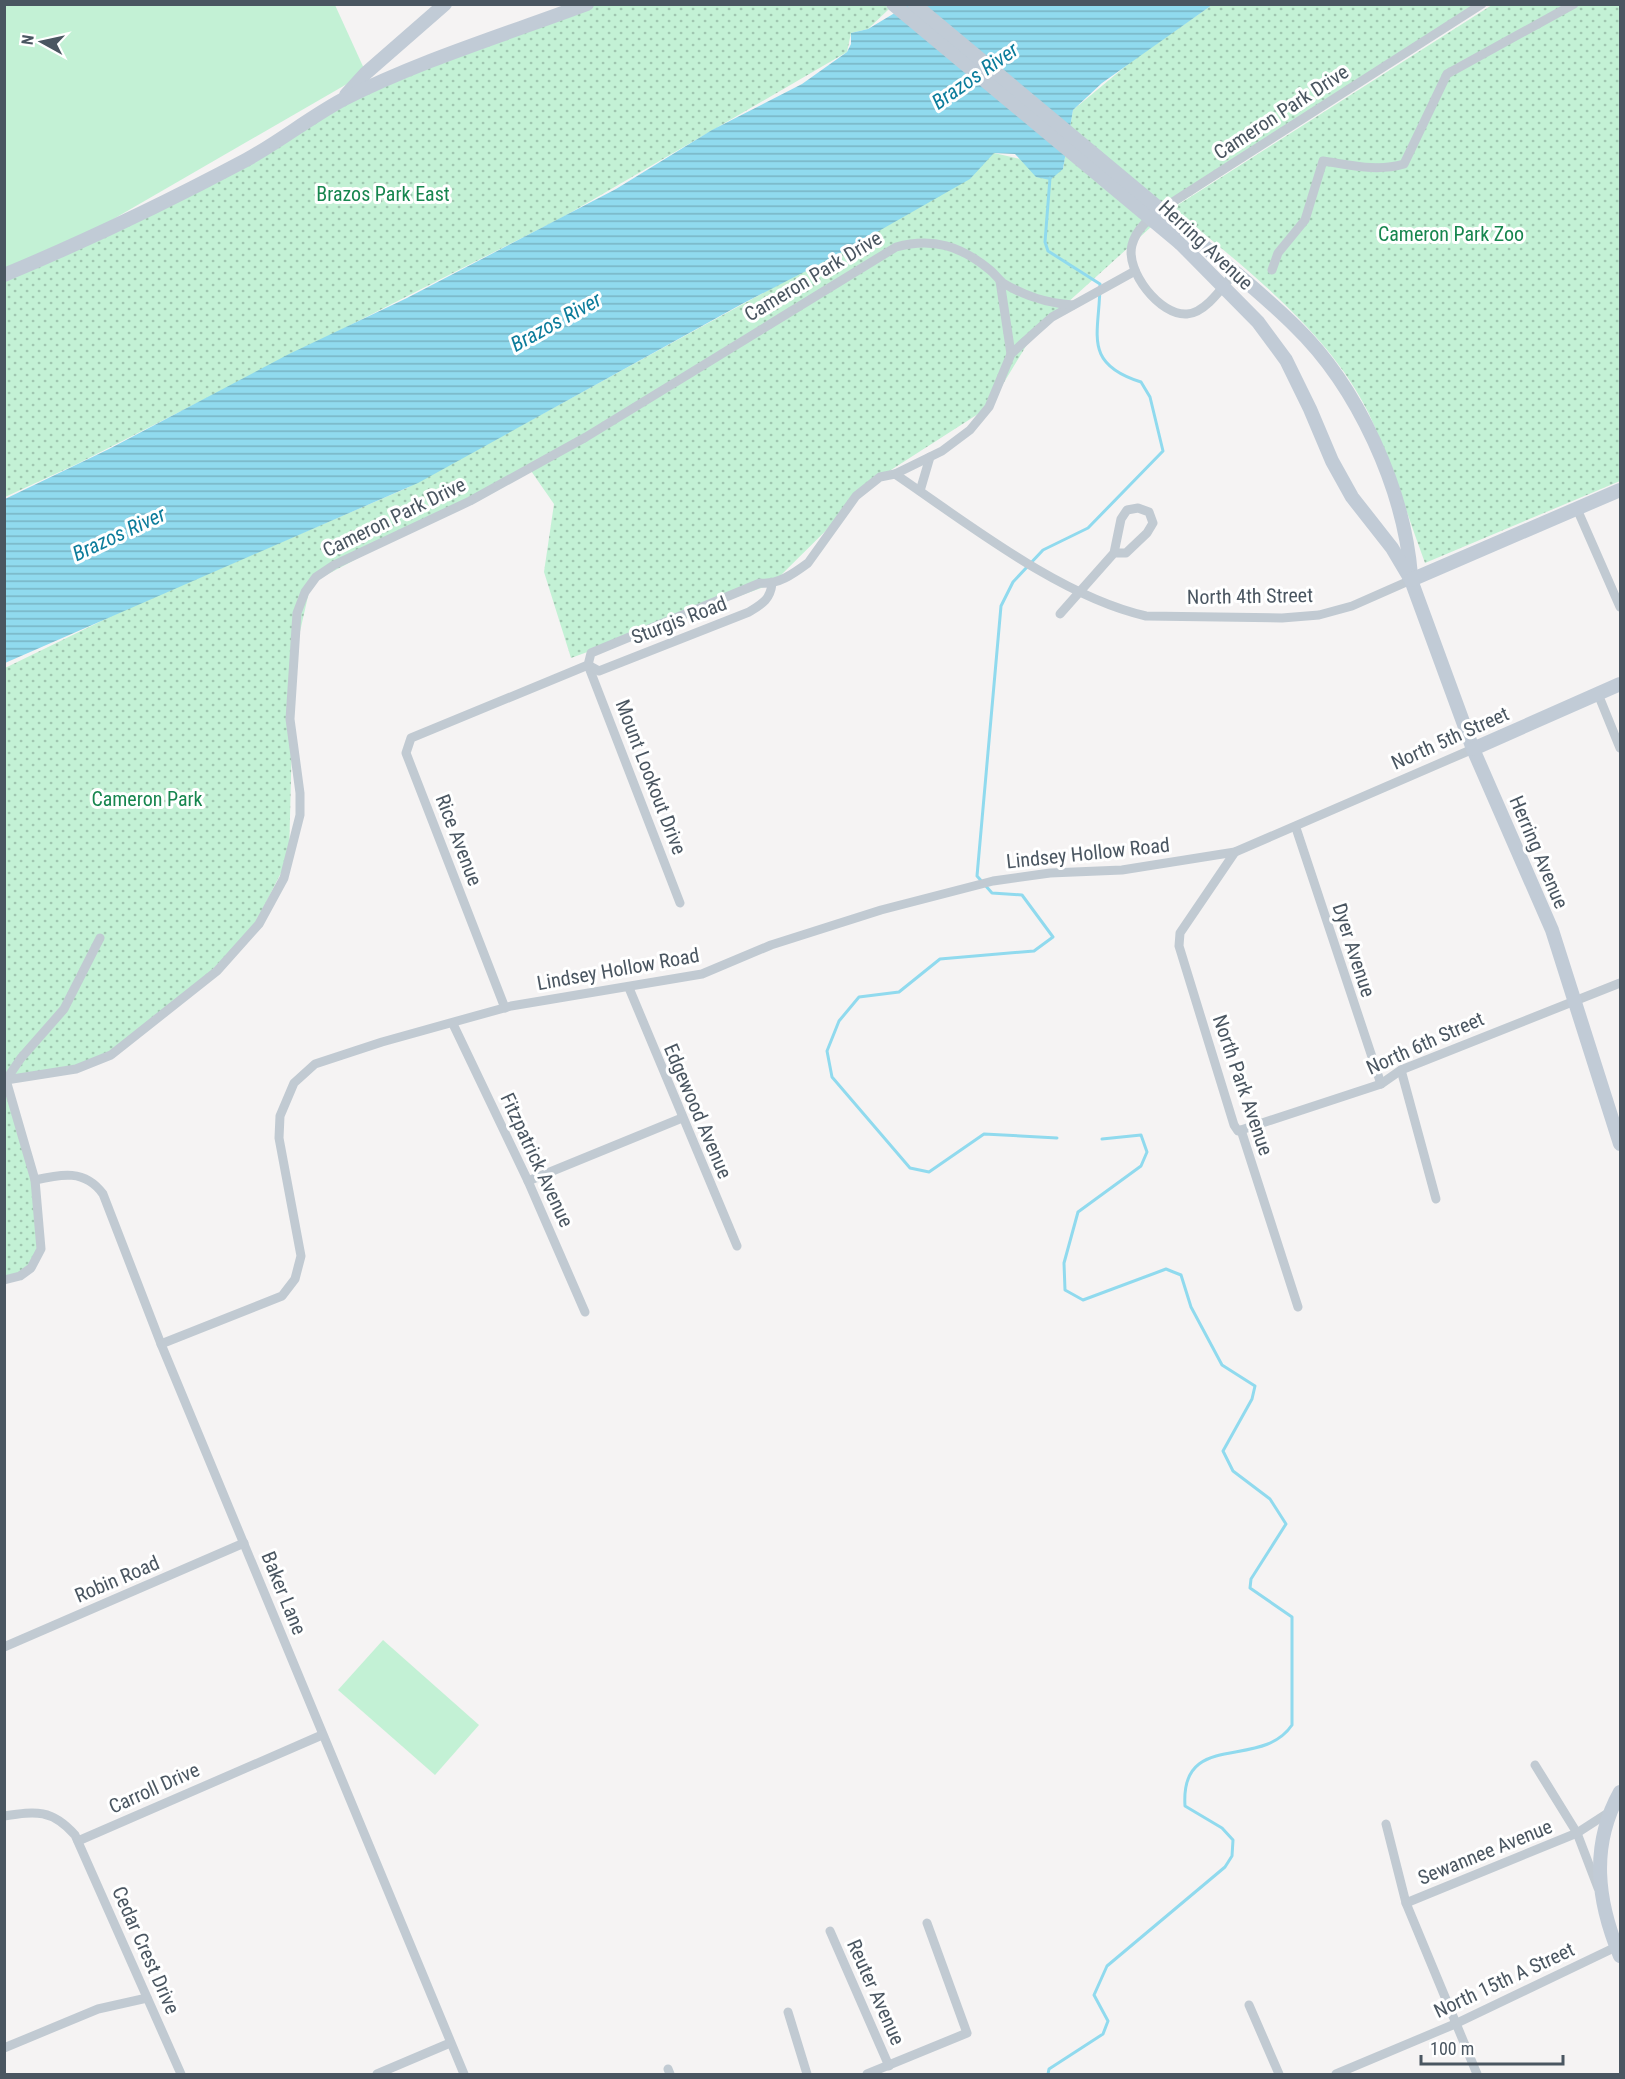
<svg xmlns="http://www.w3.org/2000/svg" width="1625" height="2079" viewBox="0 0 1625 2079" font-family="'Roboto Condensed',sans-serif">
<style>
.grass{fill:#c3f1d5}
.park{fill:url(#park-dots)}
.water{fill:url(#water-rules)}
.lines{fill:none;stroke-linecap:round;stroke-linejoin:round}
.stream{stroke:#90daee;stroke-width:3}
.street{stroke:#c1cad2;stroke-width:9}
.secondary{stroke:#c1cbd6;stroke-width:14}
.secondary-bridge{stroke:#c1cbd6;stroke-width:14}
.labels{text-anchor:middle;stroke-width:6;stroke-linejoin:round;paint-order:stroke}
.street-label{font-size:20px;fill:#4a5661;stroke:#fff}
.park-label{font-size:20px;fill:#17864f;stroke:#fff}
.water-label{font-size:21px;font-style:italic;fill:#0c7c9b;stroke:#fff}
</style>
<defs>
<pattern id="park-dots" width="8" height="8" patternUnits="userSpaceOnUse" patternTransform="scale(1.5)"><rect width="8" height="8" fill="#c3f1d5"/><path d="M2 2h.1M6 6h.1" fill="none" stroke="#a0c6b0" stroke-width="1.8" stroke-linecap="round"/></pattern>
<pattern id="water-rules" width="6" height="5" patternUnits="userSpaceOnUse" patternTransform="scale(1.5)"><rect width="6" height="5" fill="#90daee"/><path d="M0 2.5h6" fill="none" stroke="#78b4c4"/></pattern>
</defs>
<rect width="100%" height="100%" fill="#f5f3f3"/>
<g class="grass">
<polygon points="5,5 335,5 366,73 46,258 5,276"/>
<polygon points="383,1640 479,1725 435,1775 338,1690"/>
</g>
<g class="park">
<polygon points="884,4 889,9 868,29 851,33 847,52 563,217 77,464 5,497 4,272 196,184 341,101 584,5"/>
<polygon points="1212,5 1482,5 1172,208 1034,333 989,407 880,477 772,584 571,658 544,572 554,504 529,468 311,583 294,658 289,857 249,936 164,1014 91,1064 6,1080 35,1180 39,1256 11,1279 5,1280 5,668 128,608 407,488 911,212 994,153 1063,169 1073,110 1133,60"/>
<path d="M1492 5H1620V481L1425 563C1407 514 1391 462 1369 414 1329 331 1242 266 1173 208Z"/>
</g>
<polygon class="water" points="908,5 1212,5 1102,83 1073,110 1063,169 1050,180 1036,177 1015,154 994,153 970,179 835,256 740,305 418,483 5,663 5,499 109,449 289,354 407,298 616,189 712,130 802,84 847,52 851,44 851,33 868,29"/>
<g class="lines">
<g class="stream">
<path d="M1050 178 1045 242 1048 251 1100 284C1100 333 1081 363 1141 382L1150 397 1163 451 1088 528 1043 550 1013 582 1001 606 977 876 992 893 1022 895 1053 937 1034 951 940 959 899 992 859 997 839 1021 827 1051 832 1077 910 1168 929 1172 984 1134 1057 1138"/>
<path d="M1048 2074 1049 2069 1103 2034 1108 2021 1094 1995 1107 1966 1225 1867 1232 1856 1233 1840 1222 1828 1185 1806C1180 1729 1261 1771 1292 1725V1617L1250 1588 1251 1579 1286 1524 1270 1499 1233 1471 1223 1451 1252 1399 1255 1386 1222 1365 1191 1307 1181 1275 1166 1269 1083 1300 1065 1290 1064 1263 1078 1212 1141 1166 1147 1152 1141 1135 1102 1139"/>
</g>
<g class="street">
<path d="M1272 270 1278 253 1305 220 1323 161C1351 165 1377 172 1404 164L1447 74 1574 4"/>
<path d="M1235 272C1224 285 1206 313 1187 314 1160 316 1125 271 1132 245 1137 226 1153 216 1168 205L1482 4"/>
<polyline points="1000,281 1011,354"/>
<path d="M895 474C967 523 1061 597 1146 616L1282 618 1319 615 1352 606 1411 580"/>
<polyline points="920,491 930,457"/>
<polyline points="1577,509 1620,607"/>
<polyline points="1060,614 1114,553 1121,519 1127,510 1138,508 1149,512 1153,523 1147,533 1126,553 1114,553"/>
<polyline points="588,665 680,903"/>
<path d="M588 665 599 671 749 612C762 604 770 600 772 584"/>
<polyline points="1598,694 1620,748"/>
<polyline points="1296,828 1381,1084"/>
<polyline points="1235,852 1180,933 1179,946 1234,1125 1238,1131 1241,1130 1298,1307"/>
<polyline points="629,988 737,1246"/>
<path d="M505 1008 406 753 411 738 576 670 588 665 591 653 760 583C778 585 793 574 808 563L856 496 880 477 895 474 942 451 970 430 989 407 1011 354 1034 333 1052 317 1135 271"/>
<polyline points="453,1024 528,1181 585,1312"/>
<polyline points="1401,1070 1436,1199"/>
<path d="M6 1080 76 1069 111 1055 217 971 259 924 284 878 300 815V793L290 719 297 613 305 592 316 577 334 565 470 501 586 437 896 247C933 237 961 246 990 270 995 274 998 279 1003 283 1026 297 1047 303 1073 305"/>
<polyline points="6,1080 21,1058 64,1009 100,938"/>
<polyline points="1241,1130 1381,1084 1401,1070 1620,983"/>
<path d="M35 1180C61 1174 85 1169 103 1194L161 1344 464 2074"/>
<polyline points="528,1181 682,1118"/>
<polyline points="4,1280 20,1276 31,1268 41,1249 35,1180 6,1080"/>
<polyline points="161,1344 282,1296 295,1279 301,1256 279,1138 280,1116 294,1083 315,1064 382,1042 511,1006 702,974 771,945 881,910 993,881 1050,873 1122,870 1235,852 1473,749"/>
<polyline points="4,1647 244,1543"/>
<polyline points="1535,1765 1577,1833 1598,1888"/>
<path d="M4 1816C36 1811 52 1809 75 1835L181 2074"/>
<polyline points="1386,1824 1406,1903 1477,2074"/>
<polyline points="78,1841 322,1735"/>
<polyline points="1406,1903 1577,1833 1611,1811"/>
<polyline points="830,1931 889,2066"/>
<polyline points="1249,2005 1279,2074"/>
<polyline points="788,2012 807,2074"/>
<polyline points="4,2048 98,2009 147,1998"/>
<polyline points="668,2069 670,2074"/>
<polyline points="377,2074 450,2043"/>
<polyline points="867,2074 967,2033 927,1923"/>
<polyline points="1336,2074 1455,2024 1620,1945"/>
</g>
<g class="secondary">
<polyline points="346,95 366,73 445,4"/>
<path d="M1191 235C1226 265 1263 294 1295 326 1358 387 1404 489 1411 575"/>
<polyline points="1180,243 1258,322 1286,360 1310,409 1332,461 1352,497 1392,548 1411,580 1473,749 1552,930 1620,1144"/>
<path d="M4 275C86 241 167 202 246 160 279 142 309 118 342 100 421 60 504 35 587 4"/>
<polyline points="1411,580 1620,490"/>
<polyline points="1473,749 1620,684"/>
<path d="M1620 1792C1590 1846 1597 1901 1620 1956"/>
</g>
<g class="secondary-bridge">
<polyline points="893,4 1180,243"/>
<polyline points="914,4 1191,235"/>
</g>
</g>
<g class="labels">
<g class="street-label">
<text transform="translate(1281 112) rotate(-33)" y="7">Cameron Park Drive</text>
<text transform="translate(1206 245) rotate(43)" y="7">Herring Avenue</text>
<text transform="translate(813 276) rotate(-31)" y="7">Cameron Park Drive</text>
<text transform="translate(394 517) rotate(-26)" y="7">Cameron Park Drive</text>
<text transform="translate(1250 596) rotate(-1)" y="7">North 4th Street</text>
<text transform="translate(679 620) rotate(-21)" y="7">Sturgis Road</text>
<text transform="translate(1450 738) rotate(-24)" y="7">North 5th Street</text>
<text transform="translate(651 777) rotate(69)" y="7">Mount Lookout Drive</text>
<text transform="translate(459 840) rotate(69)" y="7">Rice Avenue</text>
<text transform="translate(1539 852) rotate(67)" y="7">Herring Avenue</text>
<text transform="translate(1088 853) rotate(-6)" y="7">Lindsey Hollow Road</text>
<text transform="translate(1354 950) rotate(72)" y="7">Dyer Avenue</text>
<text transform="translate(618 969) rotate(-10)" y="7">Lindsey Hollow Road</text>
<text transform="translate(1425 1043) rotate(-24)" y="7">North 6th Street</text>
<text transform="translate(1243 1085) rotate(71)" y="7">North Park Avenue</text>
<text transform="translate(698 1111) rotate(67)" y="7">Edgewood Avenue</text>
<text transform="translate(537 1160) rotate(65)" y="7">Fitzpatrick Avenue</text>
<text transform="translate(117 1579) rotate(-23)" y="7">Robin Road</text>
<text transform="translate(284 1593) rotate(68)" y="7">Baker Lane</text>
<text transform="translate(154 1788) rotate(-24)" y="7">Carroll Drive</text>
<text transform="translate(1485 1852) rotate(-22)" y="7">Sewannee Avenue</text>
<text transform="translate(146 1950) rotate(66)" y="7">Cedar Crest Drive</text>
<text transform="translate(1504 1980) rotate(-25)" y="7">North 15th A Street</text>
<text transform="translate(876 1992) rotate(66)" y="7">Reuter Avenue</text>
</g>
<g class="park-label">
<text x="383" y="201">Brazos Park East</text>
<text x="1451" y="241">Cameron Park Zoo</text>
<text x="147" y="806">Cameron Park</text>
</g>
<g class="water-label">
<text transform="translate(975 76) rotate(-35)" y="7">Brazos River</text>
<text transform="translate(556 322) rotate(-29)" y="7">Brazos River</text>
<text transform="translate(119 534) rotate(-25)" y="7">Brazos River</text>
</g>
</g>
<rect width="1625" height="2079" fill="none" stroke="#4a5661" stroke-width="12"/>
<g transform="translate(42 42) rotate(278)" stroke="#ffffff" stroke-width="4.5" paint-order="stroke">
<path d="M0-4.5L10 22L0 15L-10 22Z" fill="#4a5661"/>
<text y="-9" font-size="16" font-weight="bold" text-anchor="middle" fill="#4a5661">N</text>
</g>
<path d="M1421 2055v9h142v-9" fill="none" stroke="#4a5661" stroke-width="3"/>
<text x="1430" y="2055" font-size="18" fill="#4a5661" stroke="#ffffff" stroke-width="4.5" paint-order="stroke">100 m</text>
</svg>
